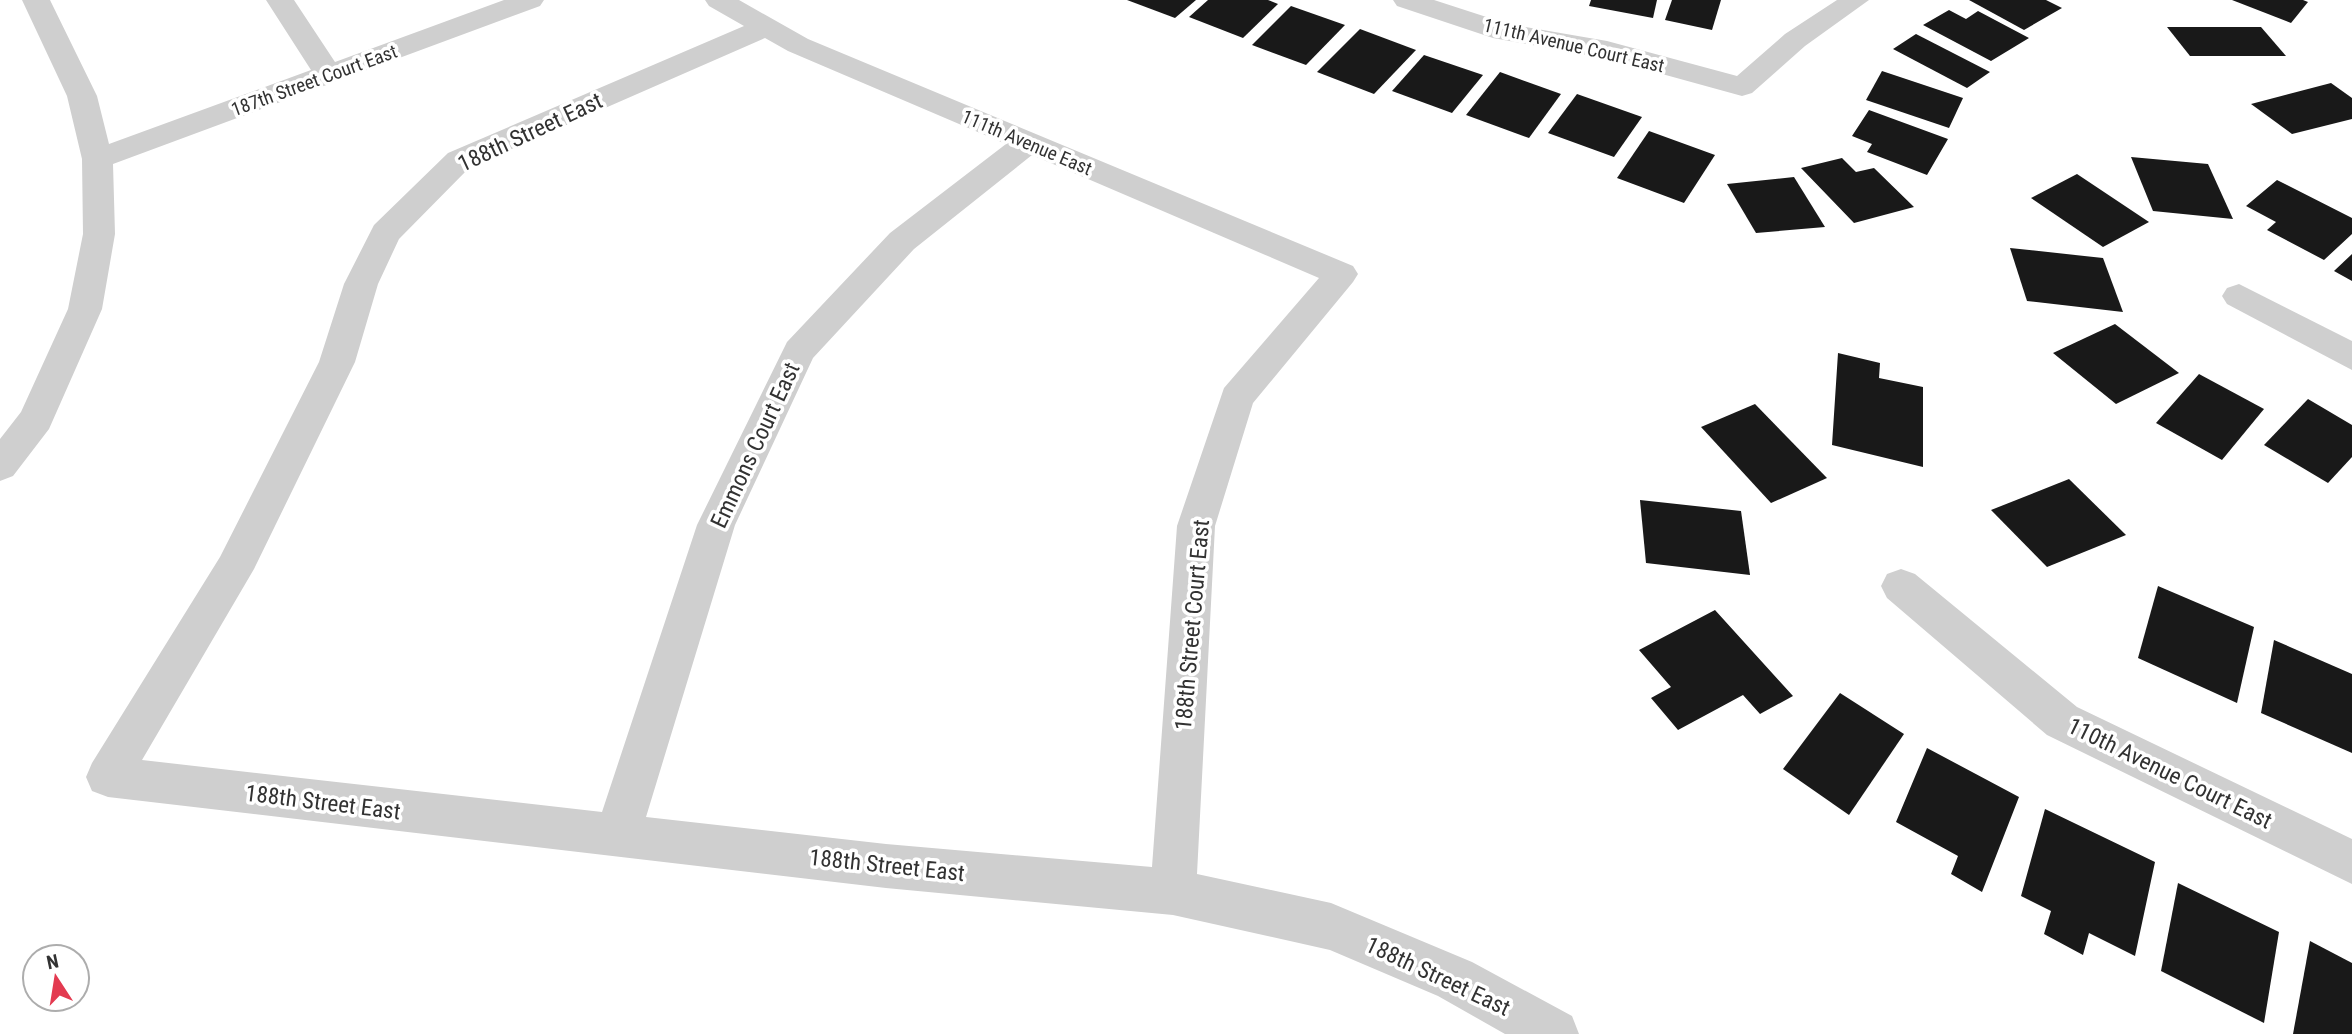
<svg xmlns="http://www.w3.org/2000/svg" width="2352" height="1034" viewBox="0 0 2352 1034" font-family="'Roboto Condensed',sans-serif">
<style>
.building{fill:#191919}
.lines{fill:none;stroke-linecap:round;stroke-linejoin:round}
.street{fill:#cfcfcf;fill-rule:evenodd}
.labels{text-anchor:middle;stroke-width:7;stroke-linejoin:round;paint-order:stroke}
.far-street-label{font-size:19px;fill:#323232;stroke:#fff}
.street-label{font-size:23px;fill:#323232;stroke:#fff}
</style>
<rect width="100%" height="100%" fill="#fff"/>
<g class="building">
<polygon points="1127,0 1196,0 1175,18"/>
<polygon points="1208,0 1268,0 1278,4 1243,38 1189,17"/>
<polygon points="1591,0 1657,0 1653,18 1589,6"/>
<polygon points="1672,0 1721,0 1712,30 1665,20"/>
<polygon points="1969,0 2046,0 2062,8 2024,30"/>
<polygon points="2232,0 2303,0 2308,2 2291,23"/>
<polygon points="1291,6 1345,25 1306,65 1252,45"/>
<polygon points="1949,10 1966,19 1978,11 2029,38 1991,61 1923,25"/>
<polygon points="2167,27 2261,27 2286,56 2190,56"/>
<polygon points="1360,29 1416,50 1374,94 1317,72"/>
<polygon points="1916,34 1990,72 1967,88 1893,49"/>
<polygon points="1424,55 1483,75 1452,113 1392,91"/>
<polygon points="1882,71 1963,98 1949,128 1866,100"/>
<polygon points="1500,72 1561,94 1529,138 1466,115"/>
<polygon points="2331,83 2352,98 2352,119 2292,134 2251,104"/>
<polygon points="1577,94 1642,117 1614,157 1548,133"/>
<polygon points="1869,110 1948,139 1927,175 1867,152 1872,144 1852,136"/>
<polygon points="1649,131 1715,155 1684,203 1617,178"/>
<polygon points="2131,157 2208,164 2233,219 2153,211"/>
<polygon points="1842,158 1856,172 1874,168 1914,207 1854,223 1801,168"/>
<polygon points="2077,174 2149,222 2103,247 2031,198"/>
<polygon points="1794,177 1825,227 1756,233 1727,184"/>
<polygon points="2277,180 2352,218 2352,234 2324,260 2267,230 2276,222 2246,206"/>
<polygon points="2010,248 2103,258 2123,312 2027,301"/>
<polygon points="2352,254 2352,281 2334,271"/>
<polygon points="2115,324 2179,373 2116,404 2053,353"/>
<polygon points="1838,353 1880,363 1879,378 1923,387 1923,467 1832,445"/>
<polygon points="2199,374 2264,409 2222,460 2156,423"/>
<polygon points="2308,399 2352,425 2352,457 2328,483 2264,445"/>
<polygon points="1755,404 1827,478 1771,503 1701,427"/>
<polygon points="2069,479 2126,535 2047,567 1991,510"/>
<polygon points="1640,500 1741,511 1750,575 1646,563"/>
<polygon points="2158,586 2254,627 2237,703 2138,658"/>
<polygon points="1715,610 1793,696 1760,714 1743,695 1678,730 1651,698 1671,687 1639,650"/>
<polygon points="2274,640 2352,674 2352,753 2261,713"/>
<polygon points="1840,693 1904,734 1849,815 1783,769"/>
<polygon points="1927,748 2019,797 1982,892 1951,874 1958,856 1896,822"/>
<polygon points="2045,809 2155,862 2135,956 2089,933 2083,955 2044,934 2051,911 2021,896"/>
<polygon points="2178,883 2279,932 2264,1023 2161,971"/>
<polygon points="2310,941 2352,963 2352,1034 2293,1034"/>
</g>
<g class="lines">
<g class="street">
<polygon points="22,0 50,0 97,96 109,144 311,70 266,0 294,0 335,62 504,0 544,0 540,6 113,164 115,234 102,309 49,429 13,476 0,481 0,439 21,412 68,309 83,234 82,159 67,96"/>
<path d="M705 0H739L808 39 1353 266 1358 274 1353 282 1253 403 1215 526 1197 874 1331 903 1472 962 1572 1016 1579 1034H1505L1438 996 1330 950 1173 915 886 888 108 797 92 791 86 777 92 763 220 557 319 362 344 284 374 225 448 153 744 26 709 6ZM765 38 788 51 1006 144 890 233 787 342 697 525 602 812 142 760 254 569 355 362 378 284 399 239 470 167ZM1032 155 1319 278 1224 388 1177 526 1152 867 886 844 646 817 735 525 813 358 914 249Z"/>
<polygon points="1393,0 1434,0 1508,24 1607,41 1737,76 1785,34 1837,0 1869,0 1805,46 1752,93 1742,96 1604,58 1493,38 1397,6"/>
<polygon points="2239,284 2352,341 2352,370 2227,304 2222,296 2227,288"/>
<polygon points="1901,569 1915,574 2077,707 2352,839 2352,884 2047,735 1887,598 1881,586 1887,574"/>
</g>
</g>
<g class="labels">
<g class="far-street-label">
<text transform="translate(1574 45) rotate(13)" y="7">111th Avenue Court East</text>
<text transform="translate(314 80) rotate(-20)" y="7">187th Street Court East</text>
<text transform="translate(1027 142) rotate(23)" y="7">111th Avenue East</text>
</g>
<g class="street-label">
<text transform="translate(530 132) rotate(-25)" y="8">188th Street East</text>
<text transform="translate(755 445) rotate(-65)" y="8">Emmons Court East</text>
<text transform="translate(1192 625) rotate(-85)" y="8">188th Street Court East</text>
<text transform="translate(2170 773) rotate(26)" y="8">110th Avenue Court East</text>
<text transform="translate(323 802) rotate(7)" y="8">188th Street East</text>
<text transform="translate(887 865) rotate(6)" y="8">188th Street East</text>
<text transform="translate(1438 976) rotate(25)" y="8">188th Street East</text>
</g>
</g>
<g transform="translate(56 978) rotate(348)"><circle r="33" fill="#ffffff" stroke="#adadad" stroke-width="2"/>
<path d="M0-5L12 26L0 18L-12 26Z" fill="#e33a50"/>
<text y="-10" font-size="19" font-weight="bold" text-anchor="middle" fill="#323232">N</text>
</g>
</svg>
